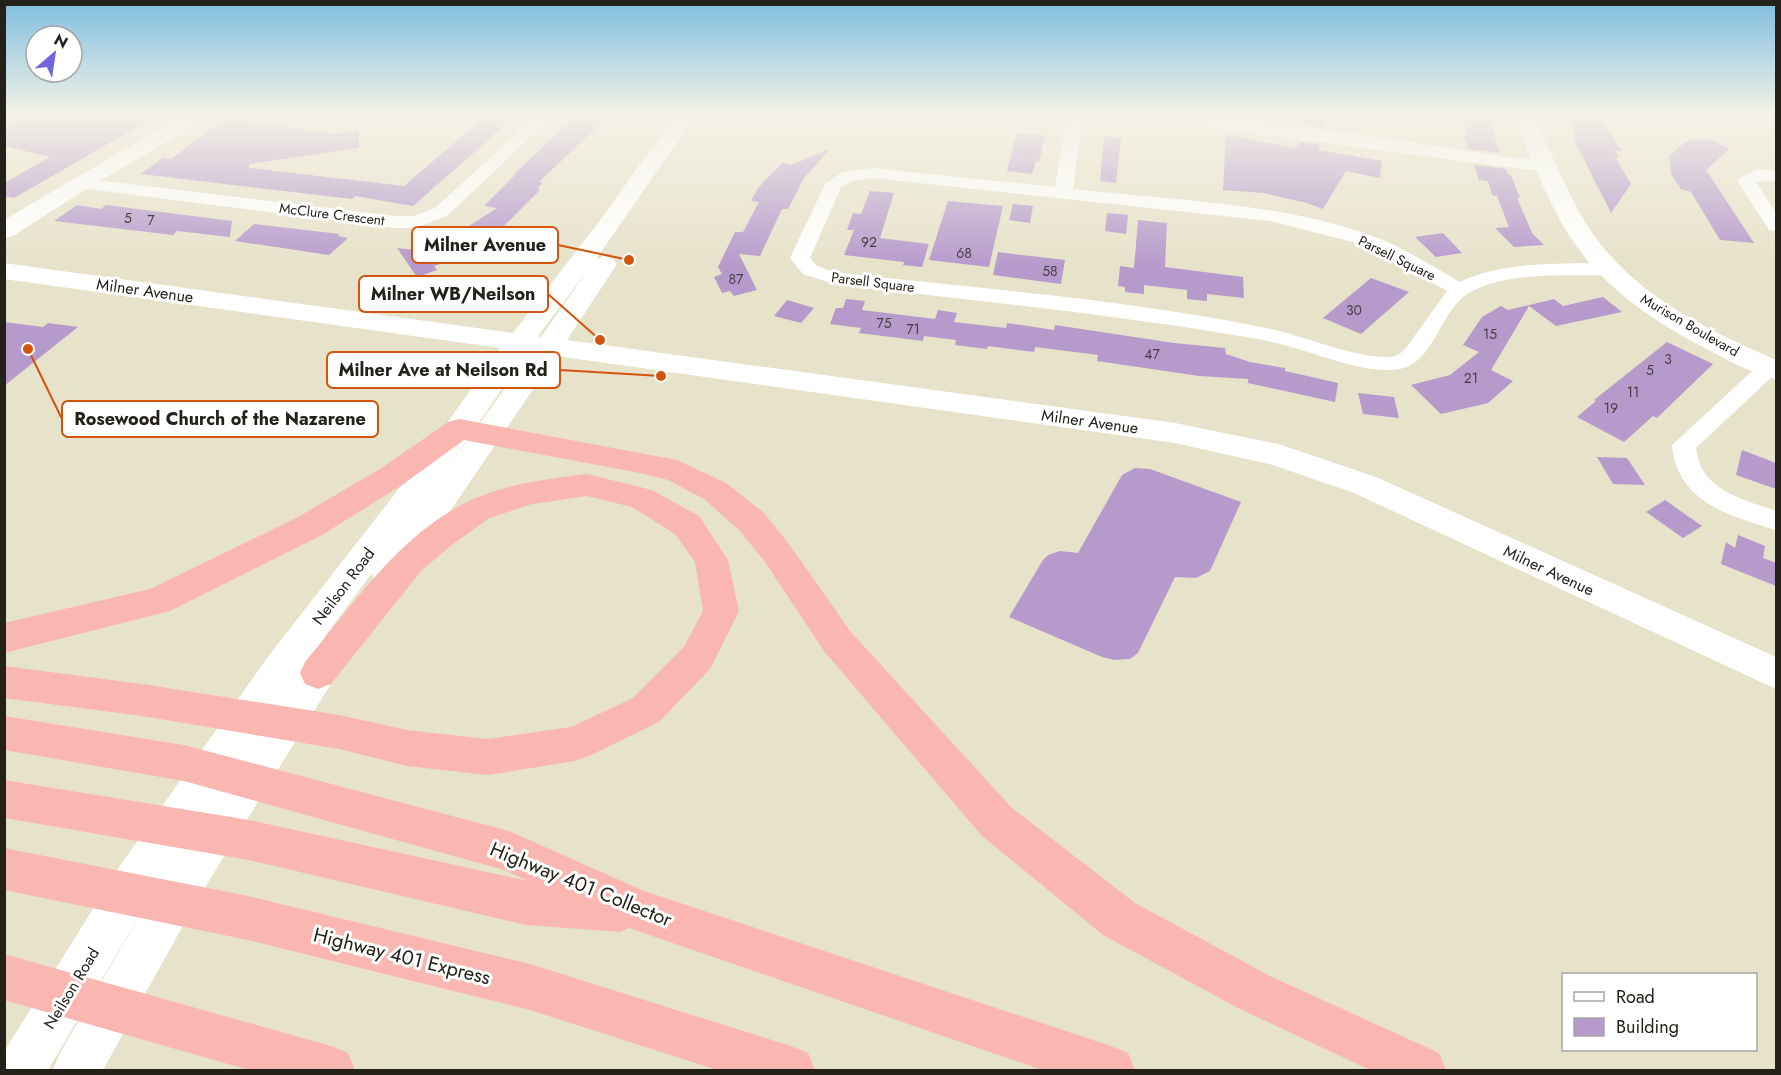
<svg xmlns="http://www.w3.org/2000/svg" width="1781" height="1075" viewBox="0 0 1781 1075" font-family="Jost,sans-serif">
<style>
.building{fill:#b79acc}
.lines{fill:none;stroke-linecap:round;stroke-linejoin:round}
.street{fill:#fff;fill-rule:evenodd}
.secondary{fill:#fff;fill-rule:evenodd}
.highway{fill:#fab7b1;fill-rule:evenodd}
.labels{text-anchor:middle;stroke-width:6;stroke-linejoin:round;paint-order:stroke}
.far-street-label{font-size:14px;fill:#232119;stroke:#fff}
.number-label{font-size:14px;fill:#483f46}
.street-label{font-size:16px;fill:#232119;stroke:#fff}
.near-street-label{font-size:20px;fill:#232119;stroke:#fff}
.leader{fill:none;stroke:#d4530d;stroke-width:2}
.callout-dot{fill:#d4530d;stroke:#fff;stroke-width:2}
.callout{fill:#fff;stroke:#d4530d;stroke-width:2}
.callout-label{font-size:18px;text-anchor:middle;font-weight:bold;fill:#232119}
</style>
<rect width="100%" height="100%" fill="#e7e2ca"/>
<g class="building">
<polygon points="22,115 158,115 14,198 4,196 4,183 50,157 4,146 4,126"/>
<polygon points="487,115 513,118 413,206 355,196 352,199 141,174 163,158 171,159 226,118 335,134 359,131 359,148 249,164 249,168 404,186"/>
<polygon points="577,115 610,115 539,182 543,182 538,188 540,190 487,243 482,241 467,250 444,242 497,208 484,206 517,173 515,173"/>
<polygon points="1306,115 1324,115 1322,127 1304,124"/>
<polygon points="1462,115 1487,115 1500,153 1468,149 1464,135 1468,135"/>
<polygon points="1565,115 1600,116 1622,151 1615,151 1619,158 1616,158 1631,184 1611,213 1572,136 1576,137"/>
<polygon points="1017,133 1045,136 1039,162 1036,161 1032,174 1007,171"/>
<polygon points="1226,135 1295,148 1300,142 1320,144 1319,150 1382,161 1380,178 1346,171 1323,209 1307,203 1263,193 1223,190"/>
<polygon points="1104,136 1121,138 1116,183 1100,181"/>
<polygon points="1699,139 1714,140 1729,149 1706,170 1754,243 1720,240 1691,192 1681,189 1671,174 1669,156 1685,142"/>
<polygon points="830,149 804,178 788,209 782,209 760,256 739,254 757,290 734,296 730,291 722,293 714,277 722,274 718,267 735,232 743,232 759,202 751,201 758,188 782,163 791,165"/>
<polygon points="1474,165 1506,169 1508,175 1511,175 1520,198 1517,198 1532,233 1544,245 1514,247 1495,228 1509,227 1497,196 1492,195 1488,181 1479,180"/>
<polygon points="870,191 894,193 880,238 929,244 922,267 903,265 904,262 844,255 854,230 847,230 853,213 861,214"/>
<polygon points="948,201 1003,206 989,267 929,260"/>
<polygon points="1013,204 1033,206 1030,223 1009,220"/>
<polygon points="77,205 101,209 106,205 232,221 230,237 177,231 173,235 54,221"/>
<polygon points="1107,213 1128,215 1126,234 1105,231"/>
<polygon points="1138,220 1167,223 1165,267 1243,277 1244,298 1207,294 1207,301 1187,299 1187,290 1144,285 1144,294 1125,292 1125,287 1118,286 1120,266 1134,268"/>
<polygon points="254,224 340,234 338,236 348,238 329,255 235,241"/>
<polygon points="1443,233 1462,253 1436,257 1415,237"/>
<polygon points="430,245 444,263 434,266 437,270 417,277 397,248 416,250"/>
<polygon points="998,252 1065,260 1061,284 993,275"/>
<polygon points="1371,278 1409,292 1361,334 1323,318"/>
<polygon points="1603,297 1622,312 1556,326 1529,306 1491,370 1513,381 1488,403 1441,414 1411,385 1450,375 1479,352 1463,345 1482,317 1501,306 1508,310 1554,299 1563,306"/>
<polygon points="846,299 865,301 862,310 935,319 938,310 957,313 954,322 1006,328 1007,323 1054,330 1055,325 1174,343 1225,348 1226,354 1250,362 1285,368 1285,371 1338,383 1335,402 1248,383 1248,379 1199,376 1097,361 1098,355 1035,347 1034,352 988,346 987,349 955,345 956,340 924,336 923,341 859,333 861,328 830,324 836,308 843,308"/>
<polygon points="787,300 814,308 801,323 774,316"/>
<polygon points="4,322 43,327 48,323 78,327 4,386"/>
<polygon points="1667,342 1713,364 1657,418 1653,416 1624,442 1577,417 1596,401 1594,400"/>
<polygon points="1358,393 1394,397 1399,418 1363,414"/>
<polygon points="1742,450 1776,463 1776,489 1736,475"/>
<polygon points="1597,457 1627,458 1645,485 1613,484"/>
<polygon points="1135,468 1150,469 1241,502 1210,571 1196,578 1175,577 1138,653 1130,659 1114,660 1102,657 1009,617 1043,560 1048,555 1060,551 1078,553 1122,475"/>
<polygon points="1665,500 1702,526 1683,538 1646,512"/>
<polygon points="1738,535 1765,546 1763,558 1776,563 1776,586 1721,564 1726,542 1735,548"/>
</g>
<g class="lines">
<g class="street">
<polygon points="4,115 20,115 4,124"/>
<path d="M326 115H370C362 123 334 123 326 115Z"/>
<polygon points="537,115 554,115 447,216 416,228 395,228 80,188 71,183 80,178 395,216 414,216 435,208"/>
<path d="M1074 115H1090L1081 129 1073 189C1169 200 1275 202 1367 234 1400 245 1430 265 1460 282 1503 261 1560 264 1607 263L1617 269 1607 275C1564 276 1508 271 1469 293 1437 312 1436 368 1392 370 1358 371 1324 356 1291 347 1272 341 1253 338 1234 335 1101 313 967 300 834 284L803 274 790 258 825 184 842 172 873 168 1055 187 1065 129ZM873 178 1270 221 1353 242 1397 262 1447 291 1406 348C1403 351 1399 355 1395 356 1370 363 1300 335 1271 329 1128 299 979 289 834 272L817 266 810 258 841 187 852 181Z"/>
<path d="M1147 115C1281 115 1415 146 1548 162L1557 167 1548 172 1499 166 1155 120Z"/>
<polygon points="1756,169 1776,171 1776,181 1756,182 1776,213 1776,231 1769,230 1737,180"/>
<path d="M1770 360 1776 362V373L1696 448C1700 490 1742 499 1776 511V530C1729 516 1677 502 1672 445L1762 362Z"/>
</g>
<g class="secondary">
<polygon points="183,115 208,115 205,119 88,188 13,236 4,238 4,220"/>
<path d="M675 115H696L596 259 604 256 613 259 617 264 567 340 1175 423 1278 444 1376 477 1776 657V689L1354 493 1273 465 1175 443 556 356 401 583 389 587 377 583 372 574 375 569 323 639 334 635 347 639 352 650 196 902 103 1070H53L60 1053 165 873 48 1070H4V1052L119 867 270 654 416 467 500 348 4 279V263L513 333 601 219ZM590 267 541 337 538 336ZM527 352 530 353 448 468Z"/>
<path d="M1513 115H1533C1553 154 1568 198 1593 234 1636 296 1709 331 1776 360V379C1749 373 1722 357 1697 344 1647 317 1600 284 1569 235 1545 198 1531 155 1513 115Z"/>
</g>
<g class="highway">
<polygon points="459,419 677,460 726,483 764,513 789,544 850,631 1012,808 1135,903 1270,976 1439,1053 1446,1070 1370,1070 1238,1008 1103,935 982,836 824,651 765,562 740,531 704,499 668,480 640,473 464,440 402,485 322,535 170,611 4,653 4,623 150,589 298,517 380,469 448,422"/>
<path d="M587 474 652 490 699 516 728 560 739 611 710 669 659 722 589 756 575 761 488 775 407 766 339 749 142 716 4 698V666L142 684 339 715 407 730 488 739 571 727 633 698 684 647 703 611 695 562 675 534 632 507 587 496 532 504 490 518 453 544 421 571 331 684 318 689 305 684 300 673 305 662C353 605 398 536 467 502 504 484 547 479 587 474Z"/>
<polygon points="4,716 184,745 509,831 644,891 1111,1046 1128,1053 1135,1070 1042,1070 629,928 620,932 526,925 249,860 4,818 4,780 249,820 528,881 504,870 184,781 4,750"/>
<polygon points="4,848 248,896 530,964 791,1046 808,1053 815,1070 717,1070 530,1010 248,940 4,890"/>
<polygon points="4,954 331,1046 348,1053 355,1070 249,1070 4,1000"/>
</g>
</g>
<linearGradient id="sky" x2="0" y2="1"><stop stop-color="#7fbee0"/><stop offset="0.43" stop-color="#f4f2e7"/><stop offset="1" stop-color="#f4f2e7" stop-opacity="0"/></linearGradient>
<rect width="1781" height="266" fill="url(#sky)"/>
<g class="labels">
<g class="far-street-label">
<text transform="translate(332 214) rotate(7)" y="5">McClure Crescent</text>
<text transform="translate(1397 258) rotate(26)" y="5">Parsell Square</text>
<text transform="translate(873 282) rotate(7)" y="5">Parsell Square</text>
<text transform="translate(1690 325) rotate(30)" y="5">Murison Boulevard</text>
</g>
<g class="number-label">
<text x="128" y="223">5</text>
<text x="151" y="225">7</text>
<text x="869" y="247">92</text>
<text x="964" y="258">68</text>
<text x="1050" y="276">58</text>
<text x="736" y="284">87</text>
<text x="1354" y="315">30</text>
<text x="884" y="328">75</text>
<text x="913" y="334">71</text>
<text x="1490" y="339">15</text>
<text x="1152" y="359">47</text>
<text x="1668" y="364">3</text>
<text x="1650" y="375">5</text>
<text x="1471" y="383">21</text>
<text x="1633" y="397">11</text>
<text x="1611" y="413">19</text>
</g>
<g class="street-label">
<text transform="translate(145 290) rotate(8)" y="6">Milner Avenue</text>
<text transform="translate(1090 421) rotate(8)" y="6">Milner Avenue</text>
<text transform="translate(1549 570) rotate(25)" y="6">Milner Avenue</text>
<text transform="translate(343 586) rotate(-53)" y="6">Neilson Road</text>
<text transform="translate(71 988) rotate(-59)" y="6">Neilson Road</text>
</g>
<g class="near-street-label">
<text transform="translate(581 884) rotate(22)" y="7">Highway 401 Collector</text>
<text transform="translate(402 956) rotate(14)" y="7">Highway 401 Express</text>
</g>
</g>
<path class="leader" d="M629 260L558 245M600 340L548 294M661 376L560 370M28 349L62 419"/>
<g class="callout-dot">
<circle cx="629" cy="260" r="6"/>
<circle cx="600" cy="340" r="6"/>
<circle cx="661" cy="376" r="6"/>
<circle cx="28" cy="349" r="6"/>
</g>
<g class="callout">
<rect x="412" y="227" width="146" height="36" rx="6"/>
<rect x="359" y="276" width="189" height="36" rx="6"/>
<rect x="327" y="352" width="233" height="36" rx="6"/>
<rect x="62" y="401" width="316" height="36" rx="6"/>
</g>
<g class="callout-label">
<text x="485" y="251">Milner Avenue</text>
<text x="453" y="300">Milner WB/Neilson</text>
<text x="443" y="376">Milner Ave at Neilson Rd</text>
<text x="220" y="425">Rosewood Church of the Nazarene</text>
</g>
<rect width="1781" height="1075" fill="none" stroke="#232119" stroke-width="12"/>
<rect x="1562" y="973" width="195" height="78" fill="#ffffff" stroke="#a7a6a3" stroke-width="1.5"/>
<rect x="1574" y="992" width="30" height="9" fill="#ffffff" stroke="#a7a6a3" stroke-width="1.5"/>
<text x="1616" y="1003" font-size="18" fill="#232119">Road</text>
<rect x="1574" y="1018" width="30" height="18" fill="#b79acc" stroke="#a7a6a3" stroke-width="1.5"/>
<text x="1616" y="1033" font-size="18" fill="#232119">Building</text>
<g transform="translate(54 54) rotate(29)"><circle r="28" fill="#ffffff" stroke="#a7a6a3" stroke-width="1.5"/>
<path d="M0-4.5L10 22L0 15L-10 22Z" fill="#7065df"/>
<text y="-9" font-size="16" font-weight="bold" text-anchor="middle" fill="#232119">N</text>
</g>
</svg>
